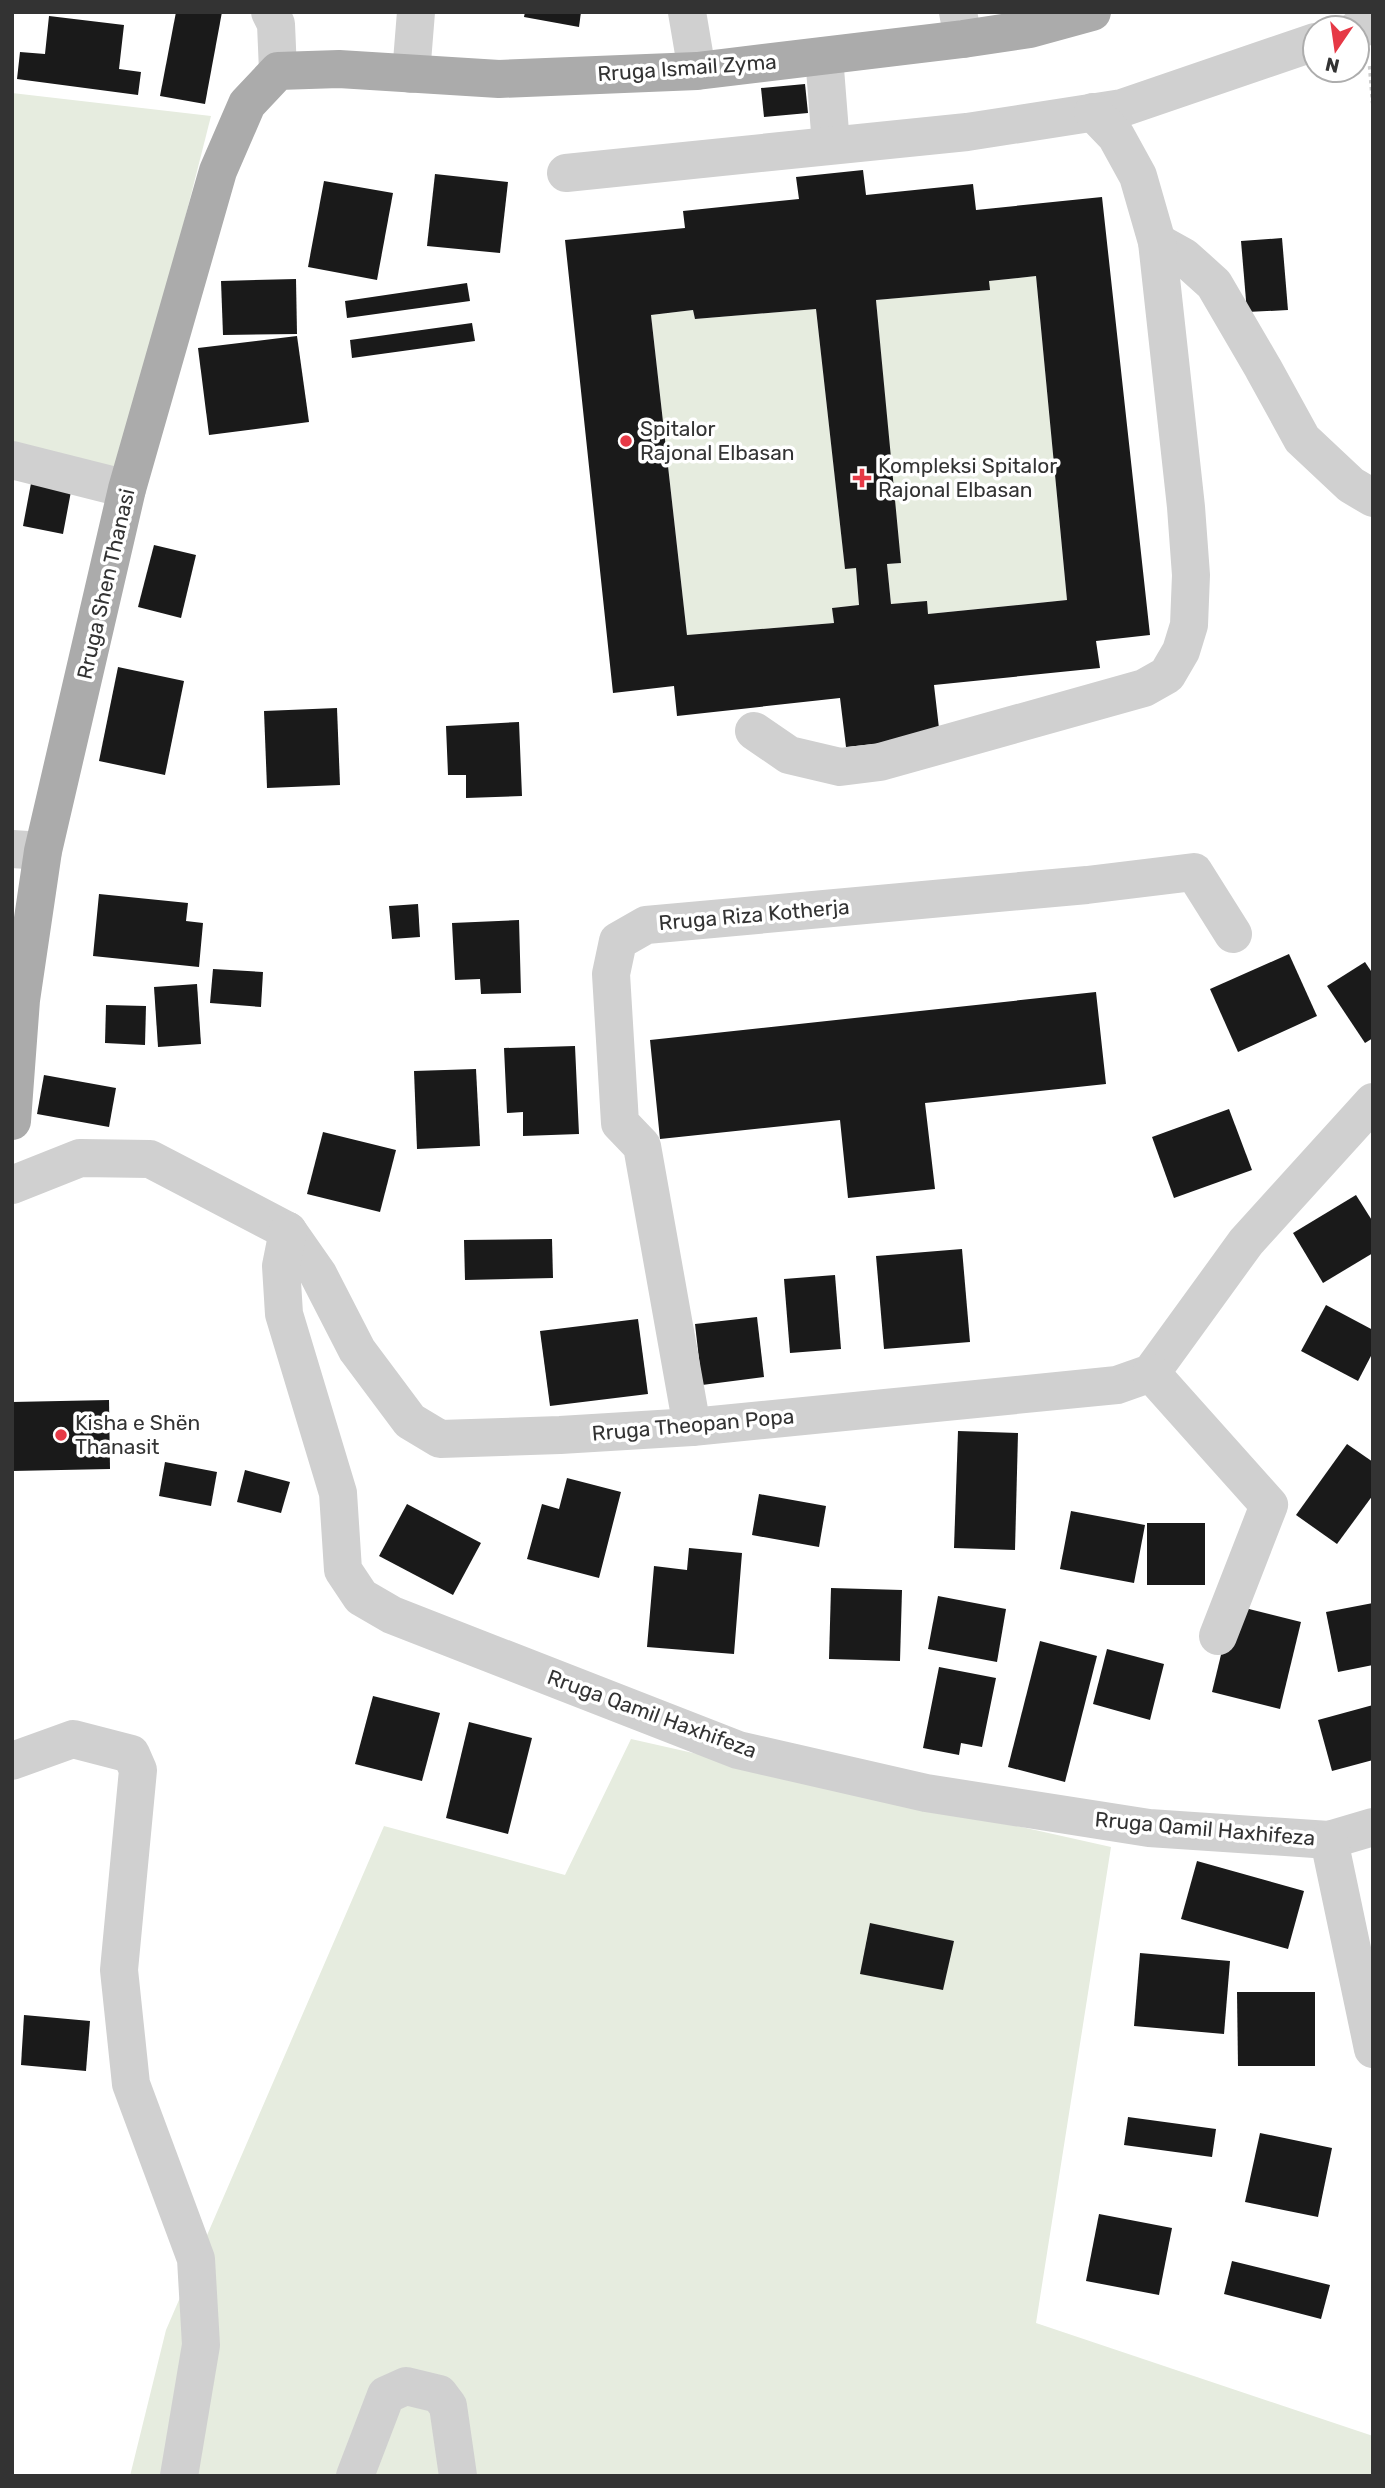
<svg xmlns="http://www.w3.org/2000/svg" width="1385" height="2488" viewBox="0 0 1385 2488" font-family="Rubik,sans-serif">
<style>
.green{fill:#e6ecdf}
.building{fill:#1a1a1a;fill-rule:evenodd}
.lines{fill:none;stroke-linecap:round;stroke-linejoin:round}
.path{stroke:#cdcdcd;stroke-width:4.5;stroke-dasharray:3.5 3.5;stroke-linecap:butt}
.minor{stroke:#d0d0d0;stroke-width:38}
.major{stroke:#ababab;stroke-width:38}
.poi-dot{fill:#e63946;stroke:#fff;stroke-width:2.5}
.labels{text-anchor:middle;stroke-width:7;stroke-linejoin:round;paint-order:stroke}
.street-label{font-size:21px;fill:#333;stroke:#fff}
.poi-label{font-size:21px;fill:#333;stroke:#fff;text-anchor:start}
</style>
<rect width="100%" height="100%" fill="#fff"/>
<g class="green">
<polygon points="12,93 211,116 121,471 12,444"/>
<polygon points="1036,276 1067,600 928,614 926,602 891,604 887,564 900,563 876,300 989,290 989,281"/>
<polygon points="816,309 845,568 856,568 859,605 832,608 834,623 687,635 651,315 693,310 695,319"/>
<polygon points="631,1739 1111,1847 1036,2323 1373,2436 1373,2476 130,2476 166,2330 384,1826 565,1875"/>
</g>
<g class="building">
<polygon points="176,12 222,12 205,104 160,96"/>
<polygon points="525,12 581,12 579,27 524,17"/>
<polygon points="49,16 124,25 119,69 141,72 138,95 17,79 20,52 45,54"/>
<polygon points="805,84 808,113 764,117 761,88"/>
<path d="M863 170 866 195 973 184 976 210 1102 197 1150 635 1096 641 1100 668 934 685 940 737 846 747 840 698 677 716 674 686 613 693 565 240 685 228 683 211 799 199 796 177ZM1036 276 1067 600 928 614 927 601 891 604 887 564 901 563 876 300 990 290 989 281ZM816 309 845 569 856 568 859 605 832 608 834 623 687 635 651 315 693 310 695 319Z"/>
<polygon points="435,174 508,182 500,253 427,246"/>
<polygon points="324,181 393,193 377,280 308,267"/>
<polygon points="1282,238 1288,310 1247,312 1241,241"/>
<polygon points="296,279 297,334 223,335 221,281"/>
<polygon points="467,283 470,301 347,318 345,301"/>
<polygon points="472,323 475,341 352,358 350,340"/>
<polygon points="297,336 309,422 209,435 198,348"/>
<polygon points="32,478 72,486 63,534 23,526"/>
<polygon points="154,545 196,555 181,618 138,607"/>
<polygon points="118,667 184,681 165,775 99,761"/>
<polygon points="337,708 340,785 267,788 264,711"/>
<polygon points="519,722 522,796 466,798 466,775 448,775 446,726"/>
<polygon points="99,894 188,903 186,921 203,923 199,967 93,956"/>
<polygon points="418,904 420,937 392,939 389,906"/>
<polygon points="519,920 521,993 481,994 480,979 455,980 452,923"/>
<polygon points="1289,954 1317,1016 1238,1052 1210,989"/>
<polygon points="1365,962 1373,974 1373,1038 1365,1043 1327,986"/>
<polygon points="213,969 263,972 261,1007 210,1003"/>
<polygon points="197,984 201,1044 158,1047 154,987"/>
<polygon points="1096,992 1106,1084 925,1103 935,1189 848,1198 840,1120 660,1139 650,1040"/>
<polygon points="106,1005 146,1006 145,1045 105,1043"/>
<polygon points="575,1046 579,1134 523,1136 523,1112 507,1113 504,1048"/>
<polygon points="476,1069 480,1146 417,1149 414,1071"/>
<polygon points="44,1075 116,1088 109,1127 37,1114"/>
<polygon points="1229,1109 1252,1170 1174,1198 1152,1137"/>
<polygon points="323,1132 396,1150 380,1212 307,1194"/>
<polygon points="1356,1195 1373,1222 1373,1253 1323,1283 1293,1233"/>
<polygon points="552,1239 553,1278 465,1280 464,1240"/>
<polygon points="962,1249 970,1342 884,1349 876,1256"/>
<polygon points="835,1275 841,1349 790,1353 784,1279"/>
<polygon points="1326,1305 1373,1330 1373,1352 1358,1381 1301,1351"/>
<polygon points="757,1317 764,1377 702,1385 695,1324"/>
<polygon points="638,1319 648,1394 550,1406 540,1331"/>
<polygon points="109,1400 110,1469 12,1471 12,1402"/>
<polygon points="958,1431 1018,1433 1015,1550 954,1548"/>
<polygon points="1347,1444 1373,1462 1373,1495 1337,1544 1296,1515"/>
<polygon points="165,1462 217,1472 211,1506 159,1496"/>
<polygon points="245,1470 290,1482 281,1513 237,1502"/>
<polygon points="567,1478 621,1492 599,1578 527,1559 542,1504 559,1509"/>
<polygon points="759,1494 826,1506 819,1547 752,1535"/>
<polygon points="407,1504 481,1543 453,1595 379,1556"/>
<polygon points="1071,1511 1145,1525 1134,1583 1060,1569"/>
<rect x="1147" y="1523" width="58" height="62"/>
<polygon points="689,1548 742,1553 734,1654 647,1647 654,1566 687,1570"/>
<polygon points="831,1588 902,1590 900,1661 829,1659"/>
<polygon points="938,1596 1006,1609 997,1662 928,1649"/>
<polygon points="1373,1603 1373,1665 1338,1672 1326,1612"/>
<polygon points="1233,1605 1301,1622 1280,1709 1212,1692"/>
<polygon points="1040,1641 1097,1656 1065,1782 1008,1767"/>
<polygon points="1107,1649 1164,1664 1150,1720 1093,1704"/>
<polygon points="939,1667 996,1678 982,1747 961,1743 959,1755 923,1748"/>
<polygon points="373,1696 440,1713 422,1781 355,1764"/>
<polygon points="1373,1705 1373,1760 1332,1771 1318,1720"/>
<polygon points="469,1722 532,1738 508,1834 446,1818"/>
<polygon points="1197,1861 1304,1891 1288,1949 1181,1919"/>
<polygon points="870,1923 954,1941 943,1990 860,1974"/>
<polygon points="1140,1953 1230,1961 1224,2034 1134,2026"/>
<polygon points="1237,1992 1315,1992 1315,2066 1238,2066"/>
<polygon points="24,2015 90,2021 86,2071 21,2065"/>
<polygon points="1128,2117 1216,2129 1212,2157 1124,2145"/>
<polygon points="1260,2133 1332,2148 1318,2217 1245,2202"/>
<polygon points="1099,2214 1172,2228 1159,2295 1086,2281"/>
<polygon points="1232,2261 1330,2285 1321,2319 1224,2294"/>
</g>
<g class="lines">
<polyline class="path" points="1370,66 1373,103"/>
<g class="minor">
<polyline points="270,12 276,24 278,71"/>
<polyline points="687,12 697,71"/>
<polyline points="958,12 963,39"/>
<polyline points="1357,29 1373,25"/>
<polyline points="824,56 831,145"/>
<polyline points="411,74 416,12"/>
<polyline points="566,173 967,132 1122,108 1315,42"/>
<polyline points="1157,242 1184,257 1214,284 1263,368 1302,439 1351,485 1373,498"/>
<polyline points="12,460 127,489"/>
<polyline points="754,731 789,755 840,767 880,762 1144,688 1167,675 1181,651 1189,625 1191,575 1186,507 1157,242 1138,176 1116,136 1093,112"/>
<polyline points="12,849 43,851"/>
<polyline points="12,1185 80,1158 150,1159 288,1231 318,1274 357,1350 410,1421 440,1439 560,1435 692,1427 1117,1385 1151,1373 1246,1242 1373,1102"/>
<polyline points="288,1231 281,1266 284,1314 338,1493 343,1570 361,1597 392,1615 738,1750 926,1793 1149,1828 1329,1840 1373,1827"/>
<polyline points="1151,1373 1269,1505 1218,1636"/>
<polyline points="692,1427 642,1146 620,1123 611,974 618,941 646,925 1087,885 1194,872 1233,934"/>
<polyline points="12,1761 73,1739 131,1754 138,1770 119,1970 131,2084 196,2259 201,2345 179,2476"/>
<polyline points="1329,1840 1373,2049"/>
<polyline points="355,2476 386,2395 406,2386 439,2394 448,2406 458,2476"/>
</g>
<polyline class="major" points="12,1121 21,1000 43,851 127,489 218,171 247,104 278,71 339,69 499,79 697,71 963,39 1030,29 1092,12"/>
</g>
<g class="poi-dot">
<circle cx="626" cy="441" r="7"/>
<path d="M858.5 467.5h7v7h7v7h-7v7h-7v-7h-7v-7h7z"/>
<circle cx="61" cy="1435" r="7"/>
</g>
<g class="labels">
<g class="street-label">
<text transform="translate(687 68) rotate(-4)" y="7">Rruga Ismail Zyma</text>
<text transform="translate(106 584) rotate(-77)" y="7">Rruga Shen Thanasi</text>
<text transform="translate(754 915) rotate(-5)" y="7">Rruga Riza Kotherja</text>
<text transform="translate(693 1425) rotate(-5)" y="7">Rruga Theopan Popa</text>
<text transform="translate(652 1714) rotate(20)" y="7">Rruga Qamil Haxhifeza</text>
<text transform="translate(1205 1829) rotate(5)" y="7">Rruga Qamil Haxhifeza</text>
</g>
<g class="poi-label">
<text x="640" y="436">Spitalor<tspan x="640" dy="24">Rajonal Elbasan</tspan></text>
<text x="878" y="473">Kompleksi Spitalor<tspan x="878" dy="24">Rajonal Elbasan</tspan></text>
<text x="75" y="1430">Kisha e Shën<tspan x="75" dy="24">Thanasit</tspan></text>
</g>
</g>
<rect width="1385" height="2488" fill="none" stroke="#333333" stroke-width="28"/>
<g transform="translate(1336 49) rotate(193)"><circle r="33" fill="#ffffff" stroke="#adadad" stroke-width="2"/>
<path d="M0-5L12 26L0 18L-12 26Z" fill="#e63946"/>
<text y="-10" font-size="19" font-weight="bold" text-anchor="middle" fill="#333333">N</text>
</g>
</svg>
